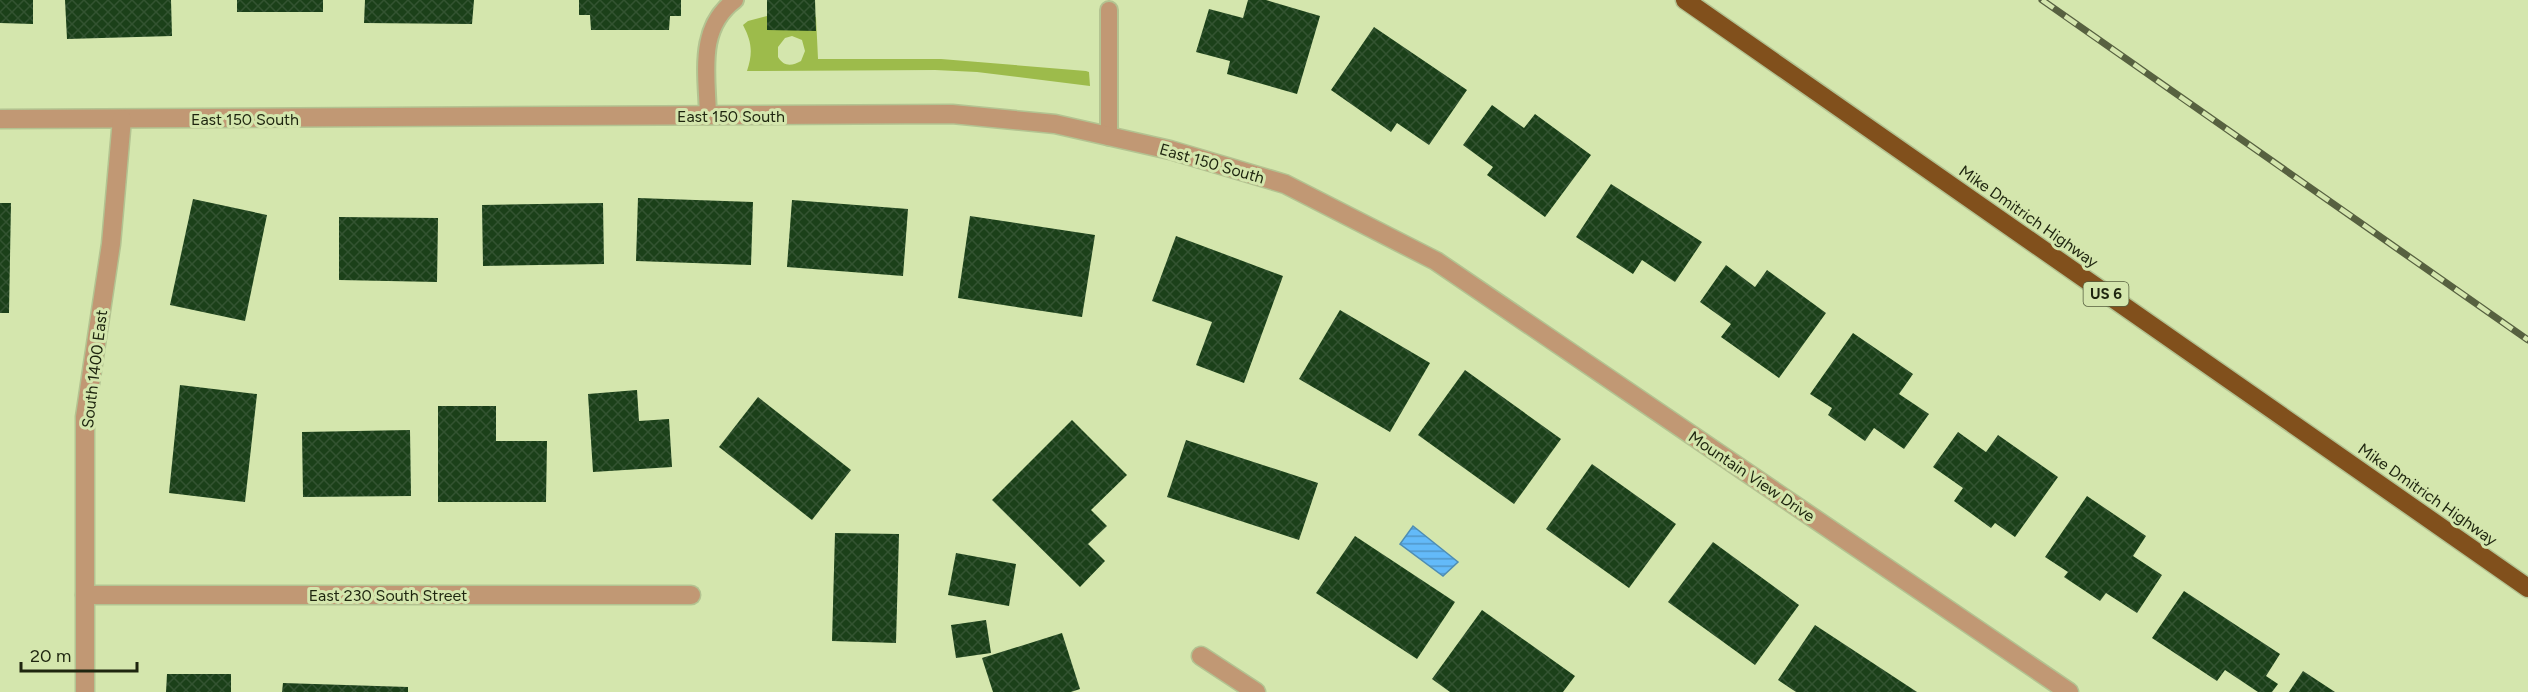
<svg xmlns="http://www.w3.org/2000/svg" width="2528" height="692" viewBox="0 0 2528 692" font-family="Figtree,sans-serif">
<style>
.grass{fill:#9dbb4b;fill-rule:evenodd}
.water{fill:url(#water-rules);stroke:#4e8db3;stroke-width:1.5}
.building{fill:url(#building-cross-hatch)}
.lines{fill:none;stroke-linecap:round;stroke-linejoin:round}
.lane-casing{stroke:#b3c391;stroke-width:20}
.street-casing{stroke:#b3c391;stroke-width:21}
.highway-casing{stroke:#b3c391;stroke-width:21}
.lane{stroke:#c19874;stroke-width:16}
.street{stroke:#c19874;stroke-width:18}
.highway{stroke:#81501c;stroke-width:18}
.rail-casing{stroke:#576140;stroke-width:7}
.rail{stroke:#d4e6ad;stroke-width:4.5;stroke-dasharray:14;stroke-linecap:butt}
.labels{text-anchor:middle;stroke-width:6;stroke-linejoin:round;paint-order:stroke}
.shield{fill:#d4e6ad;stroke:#555f3e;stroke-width:1.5}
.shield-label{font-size:15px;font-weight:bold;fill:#1e250f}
.street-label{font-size:16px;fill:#1e250f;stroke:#d4e6ad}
</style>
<defs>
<pattern id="water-rules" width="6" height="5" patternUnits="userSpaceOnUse" patternTransform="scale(1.5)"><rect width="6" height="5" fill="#63baf9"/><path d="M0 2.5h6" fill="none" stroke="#5197c8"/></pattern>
<pattern id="building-cross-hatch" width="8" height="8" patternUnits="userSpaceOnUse" patternTransform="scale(1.5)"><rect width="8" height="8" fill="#1b4019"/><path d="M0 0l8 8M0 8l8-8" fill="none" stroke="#335331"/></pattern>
</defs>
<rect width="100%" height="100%" fill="#d4e6ad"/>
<path class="grass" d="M767 16 816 17 818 59H941L1086 71 1089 72 1090 86 977 72 935 70 747 71C753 53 752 42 743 25L748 21ZM792 36 802 40 805 51 801 61C792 66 784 67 778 57V47L785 38Z"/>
<polygon class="water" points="1413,526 1458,562 1443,576 1400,544"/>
<g class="building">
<polygon points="0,0 33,0 33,24 0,23"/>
<polygon points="65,0 171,0 172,36 67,39"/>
<rect x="237" y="0" width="86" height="12"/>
<polygon points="365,0 474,0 472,24 364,23"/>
<polygon points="579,0 681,0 681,16 670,16 669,30 591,30 590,15 579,15"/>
<polygon points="767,0 815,0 816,31 767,30"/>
<polygon points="1248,0 1266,0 1320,16 1297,94 1227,74 1230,61 1196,52 1209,9 1243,18"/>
<polygon points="1374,27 1467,90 1429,145 1397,123 1391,132 1331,90"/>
<polygon points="1492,105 1524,128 1535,114 1591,155 1545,217 1487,175 1493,167 1463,145"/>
<polygon points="1611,184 1702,242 1675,282 1642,260 1633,274 1576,237"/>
<polygon points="638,198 753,202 751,265 636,261"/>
<polygon points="193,199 267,215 245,321 170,305"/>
<polygon points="792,200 908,209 903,276 787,267"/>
<polygon points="0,203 11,203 9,313 0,313"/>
<polygon points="603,203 604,264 483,266 482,205"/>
<polygon points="970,216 1095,235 1082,317 958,298"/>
<polygon points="339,217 438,218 437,282 339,280"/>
<polygon points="1176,236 1283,276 1244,383 1196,365 1212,322 1152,301"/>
<polygon points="1726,265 1755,287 1767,270 1826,313 1779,378 1721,337 1731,324 1700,302"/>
<polygon points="1340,310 1430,363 1390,432 1299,379"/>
<polygon points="1853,333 1913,374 1899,394 1929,414 1904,449 1874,428 1865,441 1828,415 1832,408 1810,394"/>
<polygon points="1465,370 1561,439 1514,504 1418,435"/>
<polygon points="180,385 257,394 245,502 169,493"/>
<polygon points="637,390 639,421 669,419 672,467 593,472 588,394"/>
<polygon points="758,397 851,470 812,520 719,447"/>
<polygon points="438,406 496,406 496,441 547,441 546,502 438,502"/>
<polygon points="1072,420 1127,475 1091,510 1107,526 1088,544 1105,561 1080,587 992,500"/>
<polygon points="410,430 411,496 303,497 302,432"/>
<polygon points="1958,432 1986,452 1998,435 2058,477 2015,537 1995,523 1991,528 1954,501 1963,488 1933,467"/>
<polygon points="1186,440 1318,483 1299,540 1167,497"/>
<polygon points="1592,464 1676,524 1629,588 1546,529"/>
<polygon points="2087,496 2146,536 2133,556 2162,575 2137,613 2106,593 2100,601 2064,577 2068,572 2045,557"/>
<polygon points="835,533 899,534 896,643 832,641"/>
<polygon points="1355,536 1455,602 1417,659 1316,593"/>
<polygon points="1713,542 1799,605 1755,665 1668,602"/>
<polygon points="956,553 1016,564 1009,606 948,595"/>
<polygon points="2184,591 2280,654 2266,676 2278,684 2272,692 2258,692 2225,670 2217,681 2152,638"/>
<polygon points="1482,610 1575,676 1563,692 1450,692 1432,679"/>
<polygon points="986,620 991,653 956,658 951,625"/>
<polygon points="1815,625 1917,692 1796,692 1778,680"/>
<polygon points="1062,633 1080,689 1071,692 993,692 982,658"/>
<polygon points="2303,671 2335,692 2289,692"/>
<polygon points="167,674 231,674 231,692 166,692"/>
<polygon points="283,683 408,687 408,692 282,692"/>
</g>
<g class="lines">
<g class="lane-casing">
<g id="lane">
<path d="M708 116C707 74 697 28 735 0"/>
<polyline points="1109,137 1109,10"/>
</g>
</g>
<g class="street-casing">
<g id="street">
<polyline points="0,119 952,114 1055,124 1170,150 1285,184 1436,261 2069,692"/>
<polyline points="85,595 691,595"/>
<polyline points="1201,656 1256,692"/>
<polyline points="85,692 85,417 111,244 122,119"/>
</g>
</g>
<g class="highway-casing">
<polyline id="highway" points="1685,0 2528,588"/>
</g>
<use href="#lane" class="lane"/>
<use href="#street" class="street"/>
<use href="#highway" class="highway"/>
<g class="rail-casing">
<polyline id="rail" points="2042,0 2528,340"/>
</g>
<use href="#rail" class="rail"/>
</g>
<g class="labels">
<rect class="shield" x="2083.5" y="282" width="45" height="24" rx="4.5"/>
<g class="shield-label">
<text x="2106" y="299">US 6</text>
</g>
<g class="street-label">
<text x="731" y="122">East 150 South</text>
<text x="245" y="125">East 150 South</text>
<text transform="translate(1212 163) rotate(16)" y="6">East 150 South</text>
<text transform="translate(2029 216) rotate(35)" y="6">Mike Dmitrich Highway</text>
<text transform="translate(94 369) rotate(-83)" y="6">South 1400 East</text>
<text transform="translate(1752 476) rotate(34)" y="6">Mountain View Drive</text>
<text transform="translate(2428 494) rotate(35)" y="6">Mike Dmitrich Highway</text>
<text x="388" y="601">East 230 South Street</text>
</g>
</g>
<path d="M21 662v9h116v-9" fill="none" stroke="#1e250f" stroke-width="3"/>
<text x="30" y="662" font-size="18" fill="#1e250f" stroke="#d4e6ad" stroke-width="4.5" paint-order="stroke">20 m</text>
</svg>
